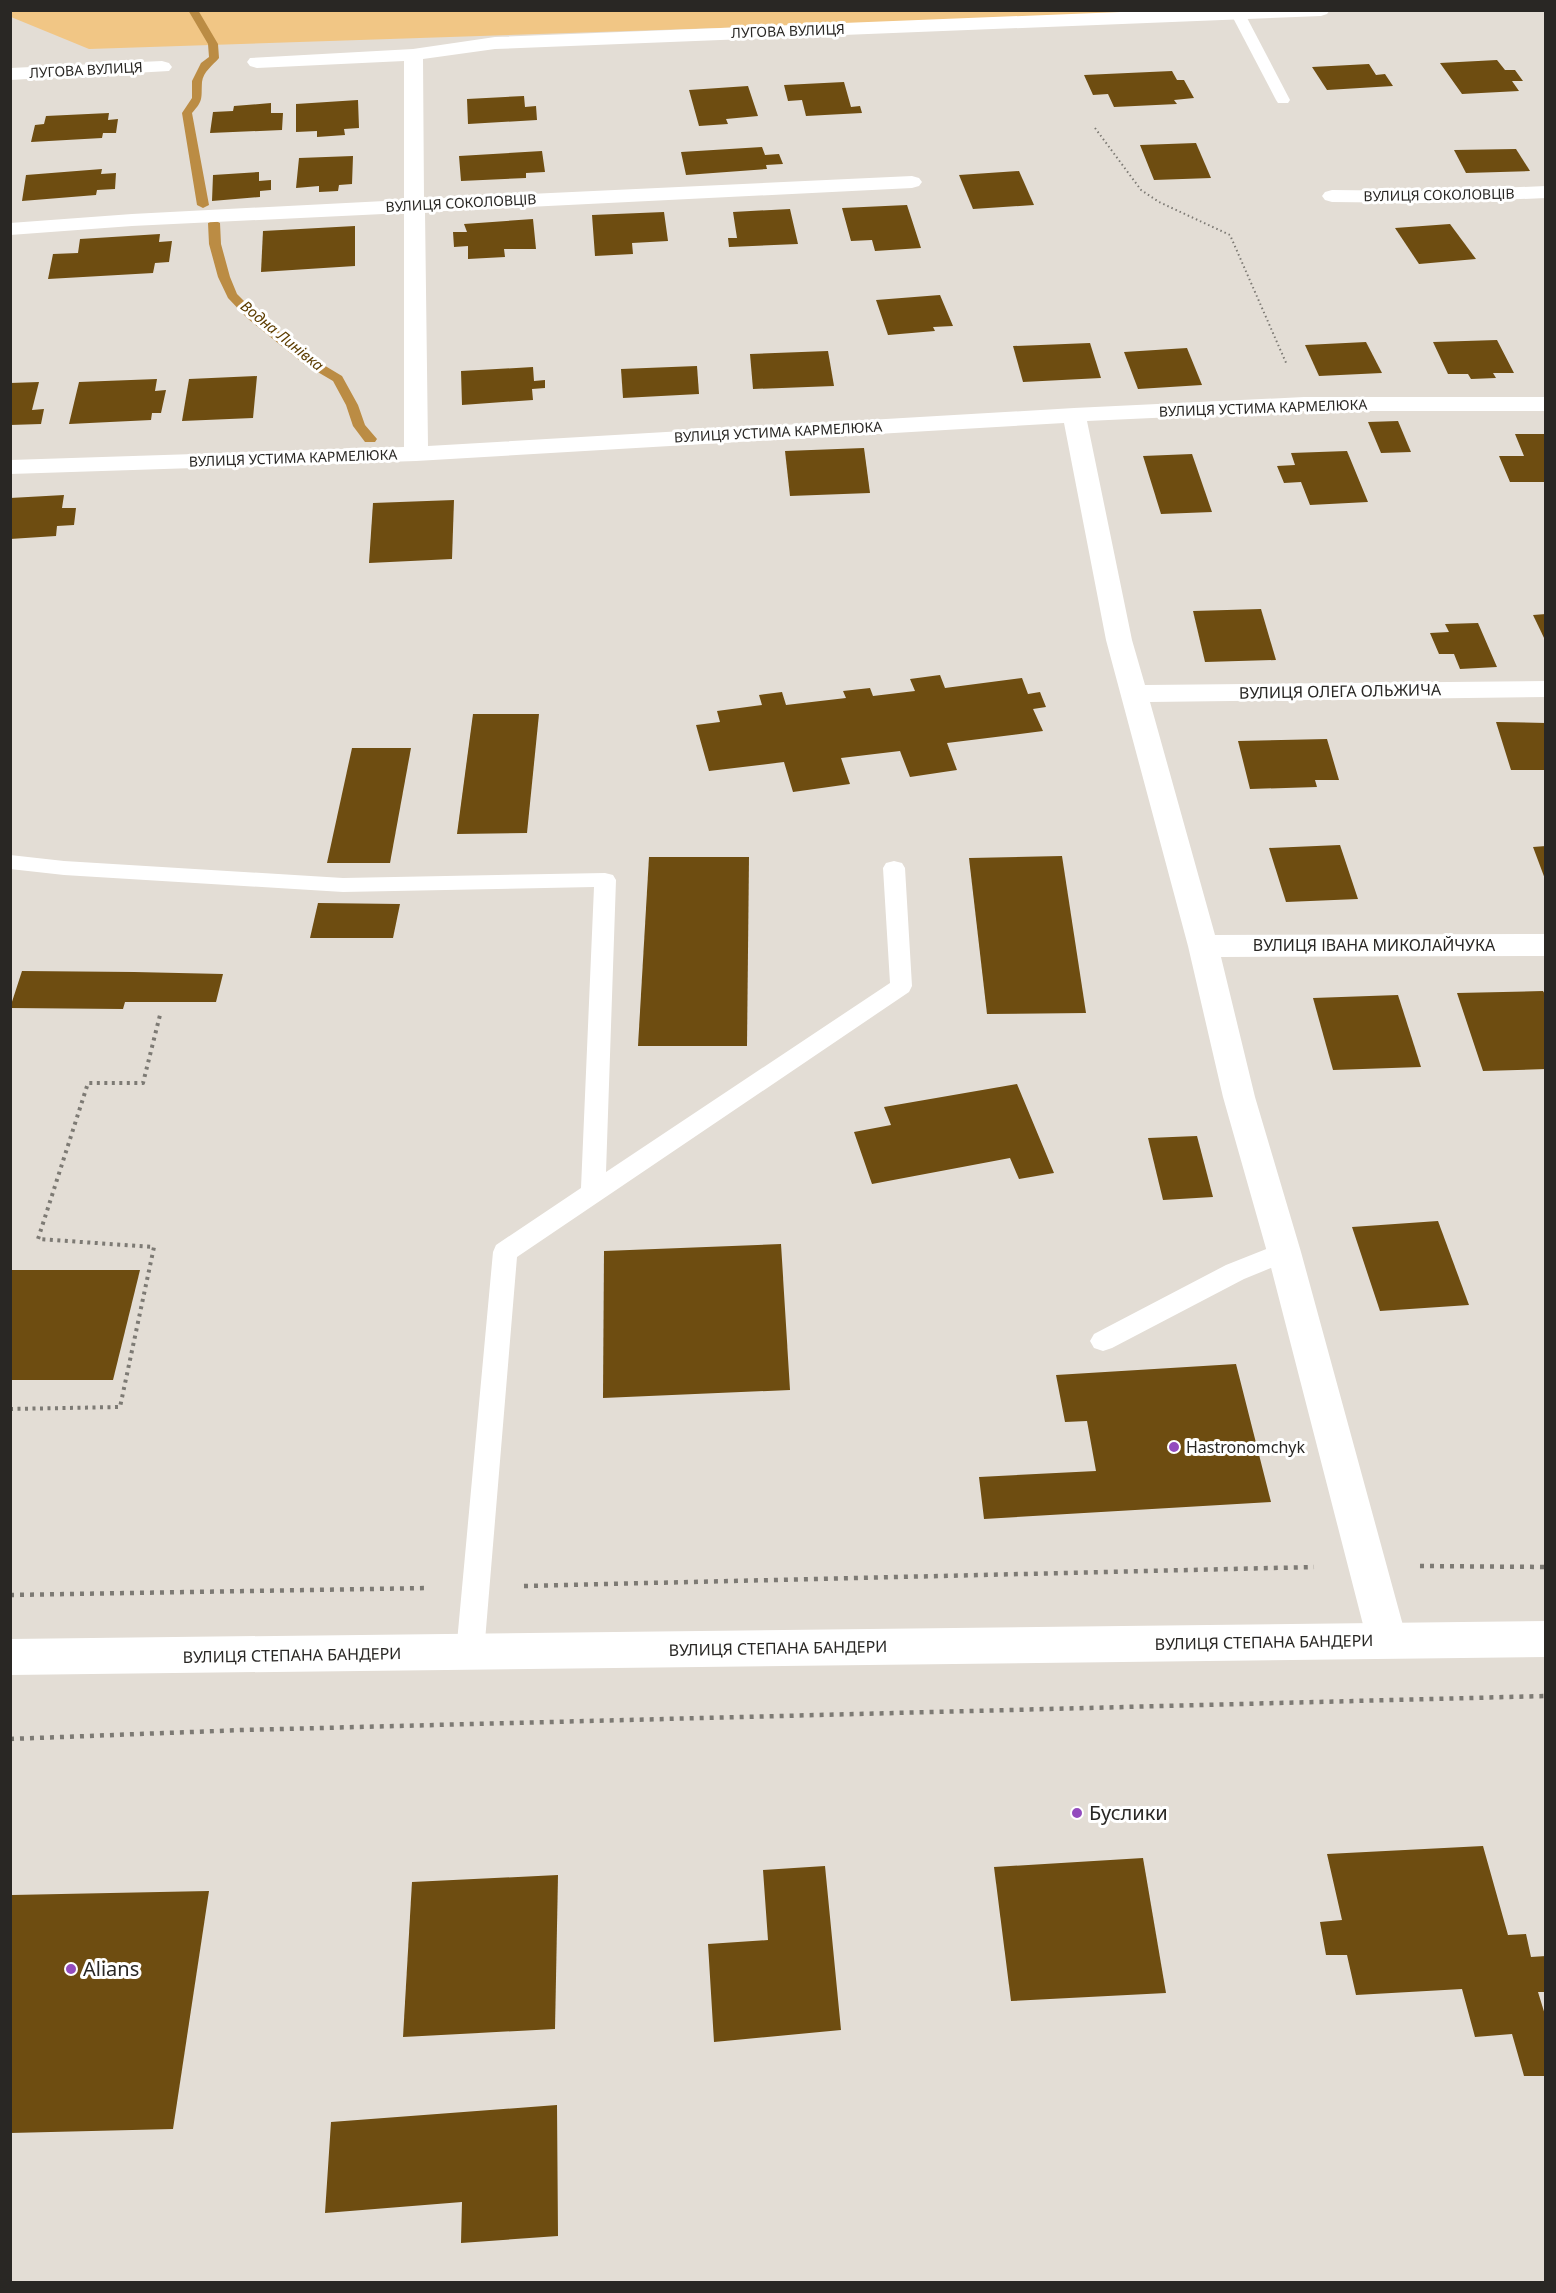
<svg xmlns="http://www.w3.org/2000/svg" width="1556" height="2293" viewBox="0 0 1556 2293" font-family="'Noto Sans',sans-serif">
<style>
.green{fill:#f1c685}
.lines{fill:none;stroke-linecap:round;stroke-linejoin:round}
.stream{fill:#bb8c44;fill-rule:evenodd}
.building{fill:#6e4d11}
.path-far2{stroke:#7d7a74;stroke-width:2;stroke-dasharray:1.5 3;stroke-linecap:butt}
.path-far1{stroke:#7d7a74;stroke-width:4;stroke-dasharray:3 4.5;stroke-linecap:butt}
.path{stroke:#7d7a74;stroke-width:4.5;stroke-dasharray:4 6;stroke-linecap:butt}
.service{fill:#fff;fill-rule:evenodd}
.minor{fill:#fff;fill-rule:evenodd}
.tertiary{fill:#fff;fill-rule:evenodd}
.poi-dot{fill:#934bbe;stroke:#fff;stroke-width:2}
.labels{text-anchor:middle;stroke-width:6;stroke-linejoin:round;paint-order:stroke}
.far-street-label{font-size:14px;fill:#292724;stroke:#fff}
.far-water-label{font-size:15px;font-style:italic;fill:#5d3d00;stroke:#fff}
.street-label{font-size:16px;fill:#292724;stroke:#fff}
.poi-label{font-size:16px;fill:#292724;stroke:#fff;text-anchor:start}
.near-poi-label{font-size:20px;fill:#292724;stroke:#fff;text-anchor:start}
</style>
<rect width="100%" height="100%" fill="#e3ddd5"/>
<polygon class="green" points="10,11 1231,11 89,49 11,17"/>
<g class="lines">
<g class="stream">
<path d="M188 10H198L218 44 219 58C213 65 203 72 202 82 201 98 204 100 192 113L209 205 203 208 197 205 182 113 192 98V81L201 63 209 57 208 44Z"/>
<polygon points="214,220 220,223 221,244 230,277 237,294 255,312 312,358 342,376 358,405 365,425 377,439 375,442 365,442 353,426 346,405 333,381 304,364 247,318 228,298 218,277 209,244 208,223"/>
</g>
</g>
<g class="building">
<polygon points="1497,60 1505,70 1515,70 1523,81 1512,81 1519,91 1462,94 1440,63"/>
<polygon points="1369,64 1376,75 1385,74 1393,86 1327,90 1312,67"/>
<polygon points="1172,71 1177,80 1184,80 1194,98 1174,100 1177,104 1114,107 1108,94 1093,95 1084,75"/>
<polygon points="844,82 851,107 860,106 862,113 806,116 802,100 788,101 784,85"/>
<polygon points="748,86 758,116 726,119 728,124 699,126 689,90"/>
<polygon points="524,96 525,107 536,106 537,120 468,124 467,99"/>
<polygon points="358,100 359,128 344,129 345,135 317,137 317,131 296,132 296,104"/>
<polygon points="271,103 271,113 283,113 282,130 210,133 213,112 233,111 234,106"/>
<polygon points="109,113 108,120 118,119 116,133 103,133 102,138 31,142 35,125 44,124 46,116"/>
<polygon points="1196,143 1211,178 1154,180 1140,145"/>
<polygon points="762,147 765,155 779,154 783,164 766,165 767,169 686,175 681,152"/>
<polygon points="1516,149 1530,171 1466,173 1454,150"/>
<polygon points="542,151 545,172 526,173 526,178 461,181 459,156"/>
<polygon points="353,156 352,184 339,185 338,191 319,192 319,186 296,188 299,158"/>
<polygon points="102,169 101,174 116,173 115,189 97,190 96,195 22,201 26,175"/>
<polygon points="1019,171 1034,205 973,209 959,175"/>
<polygon points="259,172 259,181 271,180 271,190 260,191 260,197 212,201 213,175"/>
<polygon points="907,205 921,248 875,251 872,240 851,241 842,208"/>
<polygon points="790,209 798,244 729,247 728,238 737,238 733,212"/>
<polygon points="664,212 668,241 632,243 633,254 595,256 592,215"/>
<polygon points="533,219 536,249 504,249 505,257 468,259 468,246 454,247 453,232 467,232 464,224"/>
<polygon points="1450,224 1476,259 1419,264 1395,228"/>
<polygon points="355,226 355,266 261,272 263,231"/>
<polygon points="160,234 159,242 172,241 169,262 155,263 153,273 48,279 53,254 78,253 80,239"/>
<polygon points="940,295 953,326 933,327 935,331 888,335 876,300"/>
<polygon points="1497,340 1514,373 1493,373 1496,378 1471,379 1468,374 1448,374 1433,342"/>
<polygon points="1366,342 1382,373 1319,376 1305,345"/>
<polygon points="1090,343 1101,378 1023,382 1013,346"/>
<polygon points="1187,348 1202,385 1138,389 1124,352"/>
<polygon points="828,351 834,386 753,389 750,354"/>
<polygon points="697,366 699,394 623,398 621,369"/>
<polygon points="533,367 534,381 545,380 545,388 532,389 533,400 462,405 461,371"/>
<polygon points="257,376 253,418 182,421 189,379"/>
<polygon points="157,379 155,391 166,390 161,413 152,413 151,420 69,424 79,382"/>
<polygon points="39,382 32,410 44,409 41,424 10,425 10,383"/>
<polygon points="1398,421 1411,452 1381,453 1368,422"/>
<polygon points="1515,434 1546,434 1546,482 1510,482 1499,456 1524,456"/>
<polygon points="864,448 870,493 790,496 785,451"/>
<polygon points="1347,451 1368,502 1310,505 1301,482 1284,483 1277,466 1295,465 1291,453"/>
<polygon points="1192,454 1212,512 1161,514 1143,456"/>
<polygon points="64,495 62,508 76,508 74,525 57,526 56,536 10,539 10,498"/>
<polygon points="454,500 452,559 369,563 373,503"/>
<polygon points="1261,609 1276,660 1205,662 1193,611"/>
<polygon points="1546,614 1546,642 1533,615"/>
<polygon points="1478,623 1497,667 1460,669 1454,654 1439,654 1430,633 1449,632 1445,624"/>
<polygon points="940,675 945,688 1022,678 1028,694 1040,692 1046,707 1033,709 1043,731 947,743 957,770 910,777 900,751 841,758 850,784 793,792 784,762 709,771 696,725 720,722 717,711 762,705 759,695 782,692 786,705 846,698 843,691 870,688 873,696 915,691 910,679"/>
<polygon points="473,714 539,714 527,833 457,834"/>
<polygon points="1496,722 1546,723 1546,770 1511,770"/>
<polygon points="1327,739 1339,780 1315,780 1317,787 1250,789 1238,741"/>
<polygon points="352,748 411,748 390,863 327,863"/>
<polygon points="1340,845 1358,899 1286,902 1269,848"/>
<polygon points="1546,846 1546,879 1545,879 1533,847"/>
<polygon points="1062,856 1086,1013 987,1014 969,858"/>
<polygon points="649,857 749,857 747,1046 638,1046"/>
<polygon points="318,903 400,904 393,938 310,938"/>
<polygon points="22,971 134,972 223,974 216,1002 125,1002 123,1009 10,1008"/>
<polygon points="1543,991 1546,996 1546,1069 1483,1071 1457,993"/>
<polygon points="1398,995 1421,1067 1333,1070 1313,998"/>
<polygon points="1017,1084 1054,1173 1019,1179 1010,1158 872,1184 854,1132 891,1125 884,1107"/>
<polygon points="1197,1136 1213,1197 1163,1200 1148,1138"/>
<polygon points="1438,1221 1469,1305 1380,1311 1352,1227"/>
<polygon points="781,1244 790,1390 603,1398 604,1251"/>
<polygon points="10,1270 140,1270 113,1380 10,1380"/>
<polygon points="1236,1364 1271,1502 984,1519 979,1477 1096,1471 1087,1421 1065,1422 1056,1375"/>
<polygon points="1483,1846 1508,1935 1526,1934 1531,1957 1546,1956 1546,1992 1538,1992 1546,2018 1546,2076 1524,2076 1512,2034 1475,2037 1462,1989 1356,1995 1347,1955 1326,1955 1320,1922 1342,1920 1327,1854"/>
<polygon points="1143,1858 1166,1993 1011,2001 994,1867"/>
<polygon points="825,1866 841,2030 714,2042 708,1944 768,1940 763,1870"/>
<polygon points="558,1875 555,2029 403,2037 412,1882"/>
<polygon points="209,1891 173,2129 10,2133 12,1895"/>
<polygon points="557,2105 558,2236 461,2243 462,2202 325,2213 331,2122"/>
</g>
<g class="lines">
<polyline class="path-far2" points="1095,128 1141,190 1159,202 1230,235 1287,365"/>
<polyline class="path-far1" points="10,1409 120,1407 154,1247 38,1239 88,1083 143,1083 160,1015"/>
<g class="path">
<polyline points="1420,1566 1546,1567"/>
<polyline points="524,1586 1314,1567"/>
<polyline points="10,1595 429,1588"/>
<polyline points="10,1739 243,1730 1546,1696"/>
</g>
<g class="service">
<polygon points="1240,10 1245,14 1290,100 1288,103 1278,103 1276,100 1231,14 1233,11"/>
<polygon points="10,855 64,861 343,878 605,873 613,875 616,880 606,1172 890,983 883,868 886,863 894,861 902,863 905,868 912,986 909,992 517,1257 484,1653 480,1662 470,1666 460,1662 456,1653 493,1252 496,1245 581,1188 594,887 343,892 64,875 10,869"/>
<polygon points="1284,1242 1293,1245 1296,1252 1293,1259 1244,1279 1112,1348 1103,1351 1094,1348 1090,1341 1094,1334 1226,1265"/>
</g>
<g class="minor">
<polygon points="1170,10 1330,10 1327,14 1321,16 495,49 423,59 424,199 912,176 919,178 922,182 919,186 912,188 425,212 428,446 1074,408 1304,397 1546,397 1546,411 1304,411 1087,421 1132,640 1145,685 1546,681 1546,697 1150,702 1215,935 1546,934 1546,956 1221,957 1255,1097 1301,1252 1407,1640 1401,1653 1387,1658 1373,1653 1367,1640 1267,1252 1223,1097 1188,946 1106,640 1064,423 416,461 10,474 10,460 404,447 404,213 132,226 10,235 10,223 132,214 404,200 404,61 257,68 250,66 247,62 250,58 413,49 495,37"/>
<polygon points="162,61 169,63 172,67 169,71 10,80 10,68"/>
<polygon points="1546,186 1546,198 1423,203 1332,202 1325,200 1322,196 1325,192 1332,190 1423,191"/>
</g>
<polygon class="tertiary" points="1546,1621 1546,1657 10,1675 10,1639"/>
</g>
<g class="poi-dot">
<circle cx="1174" cy="1447" r="6"/>
<circle cx="1077" cy="1813" r="6"/>
<circle cx="71" cy="1969" r="6"/>
</g>
<g class="labels">
<g class="far-street-label">
<text transform="translate(788 31) rotate(-2)" y="5">ЛУГОВА ВУЛИЦЯ</text>
<text transform="translate(86 70) rotate(-3)" y="5">ЛУГОВА ВУЛИЦЯ</text>
<text transform="translate(1439 195) rotate(-1)" y="5">ВУЛИЦЯ СОКОЛОВЦІВ</text>
<text transform="translate(461 203) rotate(-3)" y="5">ВУЛИЦЯ СОКОЛОВЦІВ</text>
<text transform="translate(1263 408) rotate(-2)" y="5">ВУЛИЦЯ УСТИМА КАРМЕЛЮКА</text>
<text transform="translate(778 432) rotate(-3)" y="5">ВУЛИЦЯ УСТИМА КАРМЕЛЮКА</text>
<text transform="translate(293 458) rotate(-2)" y="5">ВУЛИЦЯ УСТИМА КАРМЕЛЮКА</text>
</g>
<g class="far-water-label">
<text transform="translate(282 336) rotate(39)" y="5">Водна Линівка</text>
</g>
<g class="street-label">
<text transform="translate(1340 691) rotate(-1)" y="6">ВУЛИЦЯ ОЛЕГА ОЛЬЖИЧА</text>
<text x="1374" y="951">ВУЛИЦЯ ІВАНА МИКОЛАЙЧУКА</text>
<text transform="translate(1264 1642) rotate(-1)" y="6">ВУЛИЦЯ СТЕПАНА БАНДЕРИ</text>
<text transform="translate(778 1648) rotate(-1)" y="6">ВУЛИЦЯ СТЕПАНА БАНДЕРИ</text>
<text transform="translate(292 1655) rotate(-1)" y="6">ВУЛИЦЯ СТЕПАНА БАНДЕРИ</text>
</g>
<g class="poi-label">
<text x="1186" y="1453">Hastronomchyk</text>
</g>
<g class="near-poi-label">
<text x="1089" y="1820">Буслики</text>
<text x="83" y="1976">Alians</text>
</g>
</g>
<rect width="1556" height="2293" fill="none" stroke="#292724" stroke-width="24"/>
</svg>
